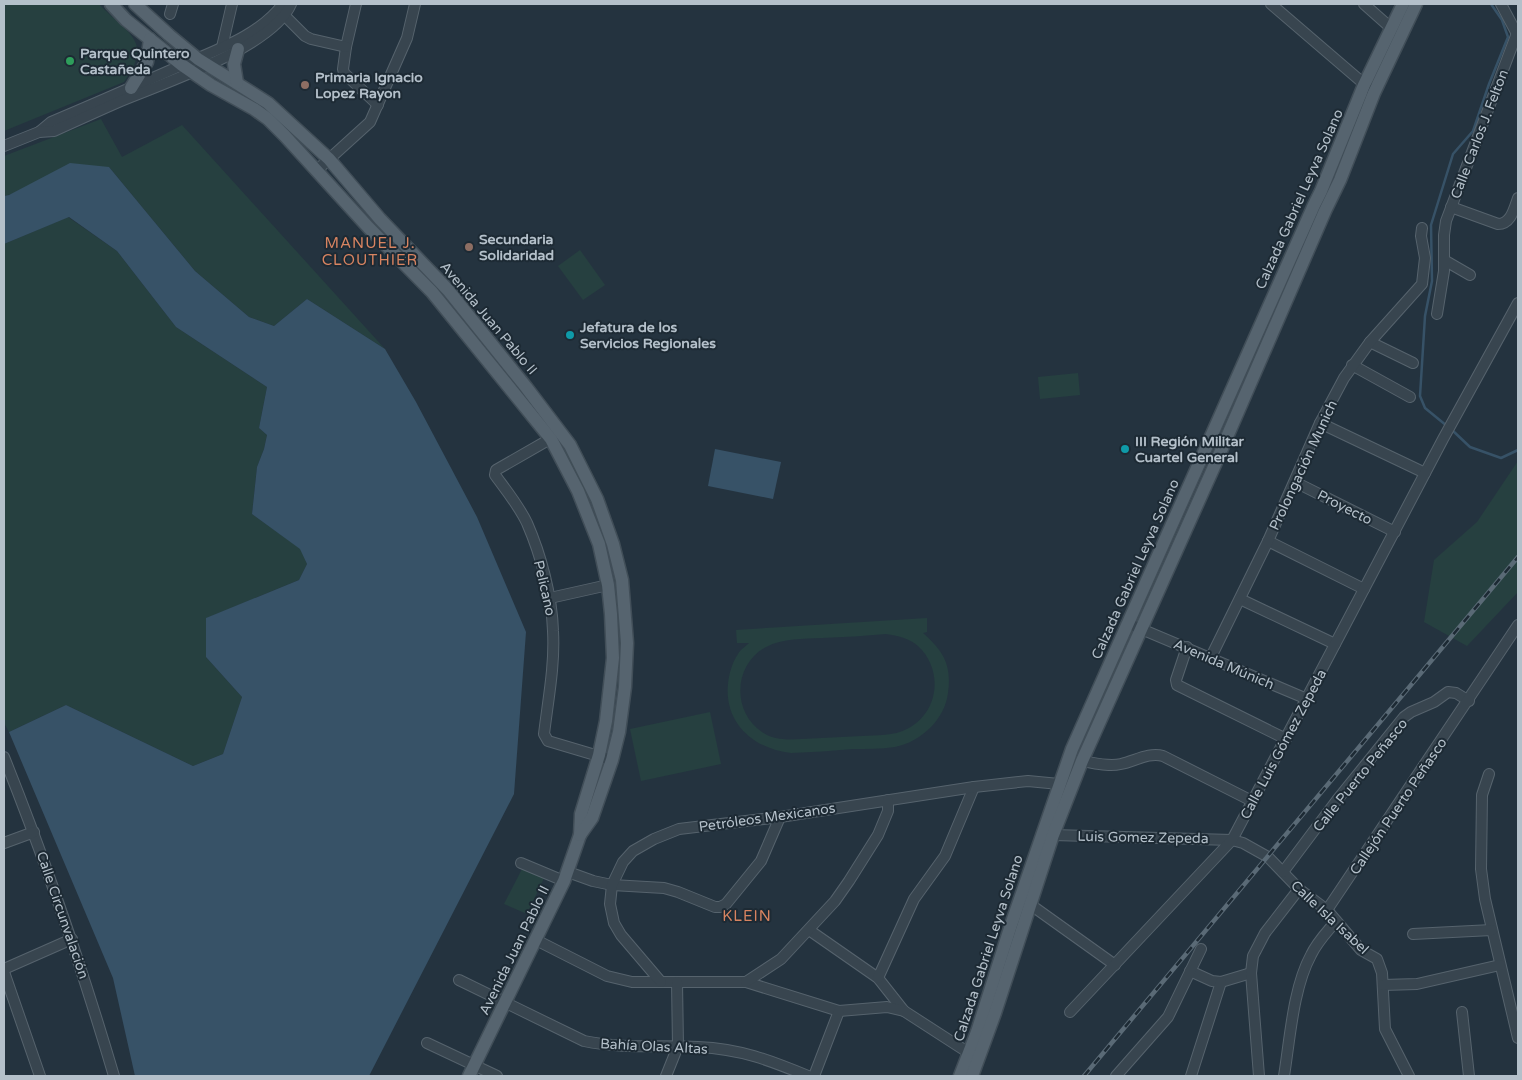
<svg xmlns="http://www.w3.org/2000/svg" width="1522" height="1080" viewBox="0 0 1522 1080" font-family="'Varela Round',sans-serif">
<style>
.green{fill:#264040;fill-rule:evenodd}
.water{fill:#375267}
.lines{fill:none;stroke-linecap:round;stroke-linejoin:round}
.stream{stroke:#375267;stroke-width:2.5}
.minor-casing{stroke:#56636d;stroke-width:12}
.major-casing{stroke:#414e58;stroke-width:15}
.minor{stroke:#38454f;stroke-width:10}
.major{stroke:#56646f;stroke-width:12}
.rail-casing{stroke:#5a6a76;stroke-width:4.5}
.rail{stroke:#1d2a34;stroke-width:2.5;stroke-dasharray:8;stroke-linecap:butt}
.leisure-dot{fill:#2e9e5b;stroke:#1d2a34;stroke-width:2}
.education-dot{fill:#8d6e63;stroke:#1d2a34;stroke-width:2}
.culture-dot{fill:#0f9aa8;stroke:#1d2a34;stroke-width:2}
.labels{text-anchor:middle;stroke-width:4;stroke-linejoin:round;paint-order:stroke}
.poi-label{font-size:14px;font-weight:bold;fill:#b4c0ca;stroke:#1d2a34;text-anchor:start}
.street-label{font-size:14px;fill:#b4c0ca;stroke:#1d2a34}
.neighbourhood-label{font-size:15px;letter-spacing:1px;fill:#d88461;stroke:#1d2a34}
</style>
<rect width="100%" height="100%" fill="#24333f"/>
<g class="green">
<path d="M4 4H99C126 33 155 40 124 82L4 131Z"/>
<polygon points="101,119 122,157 182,125 385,349 307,299 274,326 249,317 195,271 109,167 4,196 4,156"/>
<polygon points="68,217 117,251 176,327 267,387 259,428 267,435 264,449 257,467 252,514 301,549 307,564 299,580 207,618 206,657 242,697 223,754 193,766 66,705 9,732 4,723 4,244"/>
<polygon points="580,250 605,285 583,300 558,266"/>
<polygon points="1078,373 1080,395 1040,399 1038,377"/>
<polygon points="1518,461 1518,592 1467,646 1424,622 1434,560 1477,522"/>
<path d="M927 618V632L923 633C943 651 952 664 948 693 945 719 921 742 895 747 881 749 866 749 853 749 832 751 812 752 791 753 754 749 724 723 728 684 729 674 732 663 738 654 740 650 745 647 749 643H737L736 630ZM886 634C898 636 909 638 918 646 944 670 939 713 907 729 894 736 877 735 862 736 842 737 822 738 802 739 788 740 773 740 762 732 731 711 734 664 766 647 783 638 803 639 822 638 843 637 865 636 886 634Z"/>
<polygon points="710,712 721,764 641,781 630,729"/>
<polygon points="523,867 544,878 527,914 504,904"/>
</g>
<g class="water">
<polygon points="70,163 109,167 195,271 249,317 274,326 307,299 385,349 416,402 477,517 526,632 514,794 369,1076 135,1076 113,978 9,732 66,705 193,766 223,754 242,697 206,657 206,618 299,580 307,564 300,549 252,514 257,467 264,449 267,435 259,428 267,387 176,327 117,251 69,217 4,244 4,196 9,195"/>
<polygon points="715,449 781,462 773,499 708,486"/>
</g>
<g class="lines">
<g class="stream">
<polyline points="1447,426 1425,408 1420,396 1425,316 1432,281 1431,225 1453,154 1473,131 1489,84 1508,37 1502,20 1491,4"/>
<polyline points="1452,430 1470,447 1501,458 1518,450"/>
</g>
<g class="minor-casing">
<g id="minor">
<polyline points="356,4 346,47 343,69 344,73 378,105"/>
<polyline points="1271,4 1370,89"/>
<polyline points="1364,4 1391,28"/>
<polyline points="1501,4 1518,36"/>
<polyline points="170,14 173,4"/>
<polyline points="285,16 305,36 311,39 346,47"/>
<polyline points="222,47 232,4"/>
<path d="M39 132 51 122C94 104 137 85 180 66 216 50 259 36 283 4"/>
<path d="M4 146 39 132 54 131C76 121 98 111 121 101 164 83 273 47 291 4"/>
<polyline points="316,171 370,122 407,38 415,4"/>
<path d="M1451 207 1498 224C1511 224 1514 209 1518 198"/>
<polyline points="1444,260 1470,275"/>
<polyline points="1437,314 1444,271 1444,235 1446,221 1517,33"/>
<polyline points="1370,342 1413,363"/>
<polyline points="1352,365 1410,397"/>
<polyline points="1320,423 1425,473"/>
<path d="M557 435 496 470 495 475C506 490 519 506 527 523 541 555 552 596 553 631 555 665 548 700 544 734L548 741 612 760"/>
<polyline points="1295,482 1395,532"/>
<polyline points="1268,541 1364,589"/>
<polyline points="550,598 608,585"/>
<polyline points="1240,599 1335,644"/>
<polyline points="1127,623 1307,699"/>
<polyline points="1187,647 1176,680 1177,685 1286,739"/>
<polyline points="1211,657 1268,541 1320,423 1344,378 1370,342 1422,284 1425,258 1421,236 1422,228"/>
<path d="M4 757C46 862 82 968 114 1076"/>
<path d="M1082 761C1095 763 1108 767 1121 764 1135 761 1149 752 1163 756L1252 801"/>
<polyline points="1489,774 1482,795 1481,869 1485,899 1518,1038"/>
<polyline points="1053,835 1232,840 1243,843 1268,857 1299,889 1327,910 1361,950 1377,959 1382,973 1385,1029 1409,1076"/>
<polyline points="4,843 34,832"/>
<polyline points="521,863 564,881"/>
<polyline points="568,872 593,881 612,885 664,888 678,892 715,907 720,907 726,904 761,861 780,817"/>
<polyline points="1283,872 1337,800 1404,717 1411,712 1434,702 1448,692 1456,693 1469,701"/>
<polyline points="1031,905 1115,965"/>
<polyline points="1327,910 1518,625"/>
<polyline points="809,930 878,978 904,1011"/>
<polyline points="1413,934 1492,930"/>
<polyline points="536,940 607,976 632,982 746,982 839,1011 887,1007 904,1011 969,1053"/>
<polyline points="4,969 72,939"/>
<polyline points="1190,971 1212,981 1221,982 1251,973"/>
<polyline points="4,972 40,1076"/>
<polyline points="878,978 914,899 945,856 974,787"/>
<path d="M459 980 584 1041C622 1049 660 1045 698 1047 741 1049 769 1060 808 1076"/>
<polyline points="661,982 621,935 614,923 610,904 612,885 623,862 633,851 654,839 679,829 780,817 974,787 1028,781 1059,784"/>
<polyline points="746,982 781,959 835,901 849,881 878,835 888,811 888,800"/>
<polyline points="1383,985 1417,984 1500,965"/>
<polyline points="1070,1012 1232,840 1443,439 1518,303"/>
<polyline points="1462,1012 1469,1076"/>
<polyline points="427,1043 497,1076"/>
<polyline points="666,1076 678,1046 677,982"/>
<polyline points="814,1076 839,1011"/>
<polyline points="1116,1076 1168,1017 1201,949"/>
<polyline points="1191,1076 1221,982"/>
<polyline points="1259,1076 1251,973 1253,956 1265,933 1299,889"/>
<path d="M1284 1076C1290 1039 1293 988 1311 955 1317 942 1327 932 1336 921"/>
</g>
</g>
<g class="major-casing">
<g id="major">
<polyline points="111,4 126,20 182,65 211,85 254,109 268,119 285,136 368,227 432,292 551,439 578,491 599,544 608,585 611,614 613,658 606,721 599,755 581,814 580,835 564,881 469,1076"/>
<polyline points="135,4 169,35 198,59 268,103 329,159 380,219 448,290 526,387 570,445 597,499 613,544 622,580 627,643 625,687 619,732 612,760 592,818 580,835"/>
<polyline points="237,83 234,64 238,49"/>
<polyline points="131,88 147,62 150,39"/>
<polyline points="960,1076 977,1032 1011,925 1072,749 1314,205 1321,191 1364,85 1403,4"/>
<polyline points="972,1076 995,1013 1053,835 1082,761 1217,460 1325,211 1340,180 1374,93 1416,4"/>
</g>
</g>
<use href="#minor" class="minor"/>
<use href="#major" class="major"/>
<g class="rail-casing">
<polyline id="rail" points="1084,1076 1518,557"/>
</g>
<use href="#rail" class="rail"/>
</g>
<circle class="leisure-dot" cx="70" cy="61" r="5"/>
<g class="education-dot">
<circle cx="305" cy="85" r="5"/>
<circle cx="469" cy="247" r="5"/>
</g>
<g class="culture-dot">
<circle cx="570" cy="335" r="5"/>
<circle cx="1125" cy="449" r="5"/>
</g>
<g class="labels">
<g class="poi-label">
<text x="80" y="58">Parque Quintero<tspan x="80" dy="16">Castañeda</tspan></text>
<text x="315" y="82">Primaria Ignacio<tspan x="315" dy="16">Lopez Rayon</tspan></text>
<text x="479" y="244">Secundaria<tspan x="479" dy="16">Solidaridad</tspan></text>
<text x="580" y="332">Jefatura de los<tspan x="580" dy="16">Servicios Regionales</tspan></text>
<text x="1135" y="446">III Región Militar<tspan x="1135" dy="16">Cuartel General</tspan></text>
</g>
<g class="street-label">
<text transform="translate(1479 134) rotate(-69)" y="5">Calle Carlos J. Felton</text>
<text transform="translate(1299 199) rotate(-66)" y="5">Calzada Gabriel Leyva Solano</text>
<text transform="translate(489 318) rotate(50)" y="5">Avenida Juan Pablo II</text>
<text transform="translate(1303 465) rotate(-65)" y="5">Prolongación Munich</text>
<text transform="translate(1345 507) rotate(27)" y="5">Proyecto</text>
<text transform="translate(1135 569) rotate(-66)" y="5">Calzada Gabriel Leyva Solano</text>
<text transform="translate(545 588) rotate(77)" y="5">Pelicano</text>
<text transform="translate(1224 664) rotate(23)" y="5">Avenida Múnich</text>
<text transform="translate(1283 744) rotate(-62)" y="5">Calle Luis Gómez Zepeda</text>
<text transform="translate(1360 775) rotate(-51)" y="5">Calle Puerto Peñasco</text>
<text transform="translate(1398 806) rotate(-56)" y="5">Callejón Puerto Peñasco</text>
<text transform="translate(767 817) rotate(-8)" y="5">Petróleos Mexicanos</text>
<text transform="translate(1143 837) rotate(1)" y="5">Luis Gomez Zepeda</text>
<text transform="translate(63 915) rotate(71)" y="5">Calle Circunvalación</text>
<text transform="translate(1330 917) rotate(43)" y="5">Calle Isla Isabel</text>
<text transform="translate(988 948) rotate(-72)" y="5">Calzada Gabriel Leyva Solano</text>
<text transform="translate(514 950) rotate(-64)" y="5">Avenida Juan Pablo II</text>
<text transform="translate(654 1046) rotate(3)" y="5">Bahía Olas Altas</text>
</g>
<g class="neighbourhood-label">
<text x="370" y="248">MANUEL J.<tspan x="370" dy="17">CLOUTHIER</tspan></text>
<text x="747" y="921">KLEIN</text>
</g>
</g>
<rect width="1522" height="1080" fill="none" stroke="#b4c0ca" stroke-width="10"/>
</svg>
